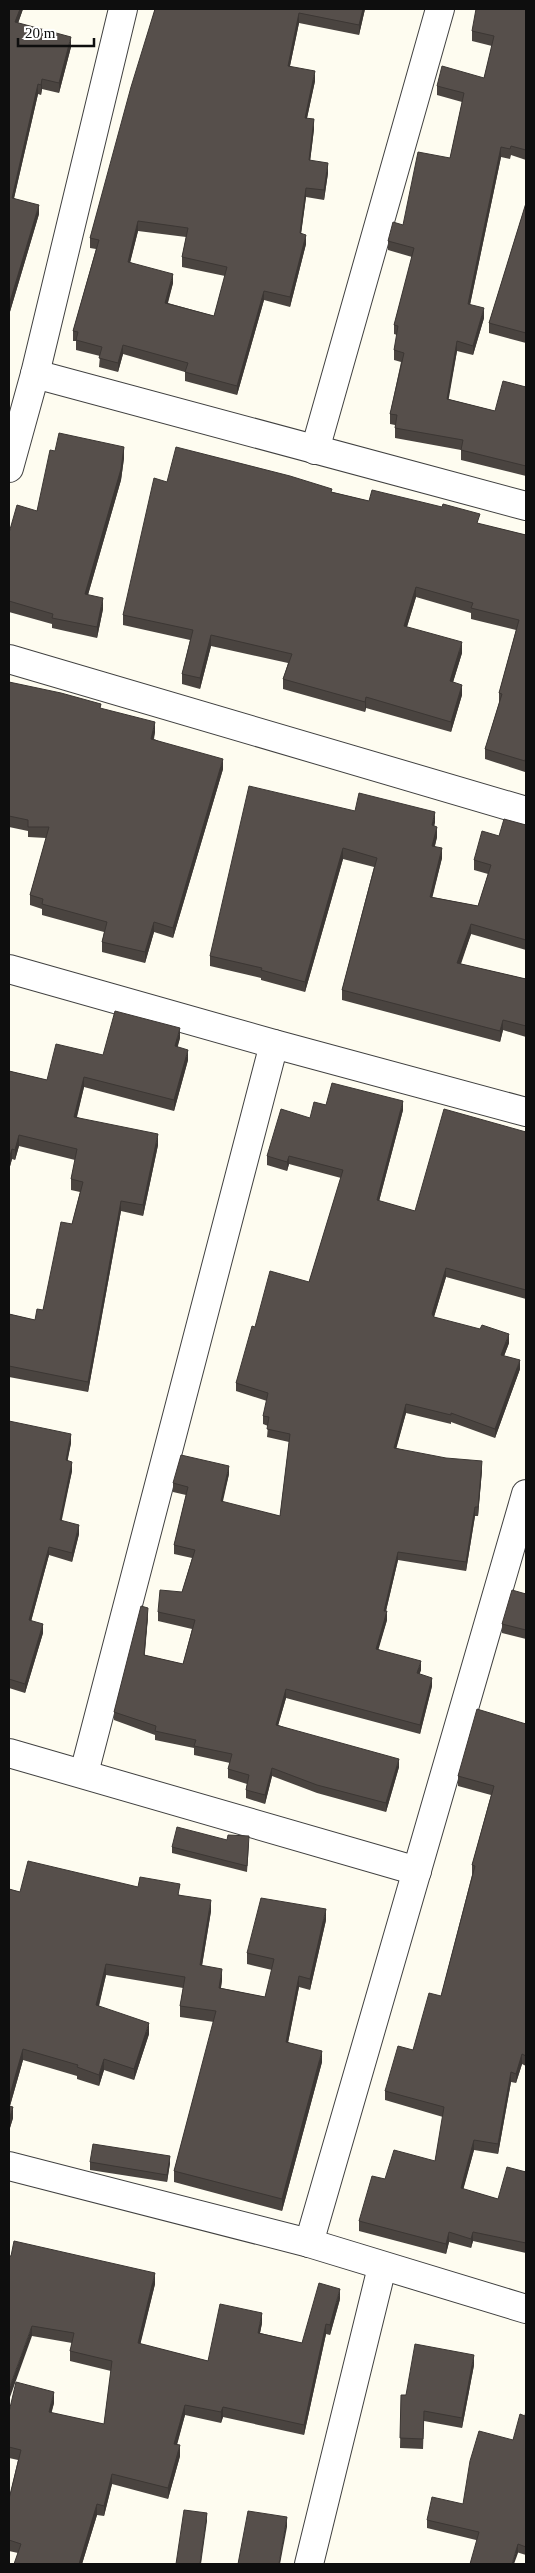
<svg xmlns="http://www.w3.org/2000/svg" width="535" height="2573" viewBox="0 0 535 2573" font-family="Georgia,serif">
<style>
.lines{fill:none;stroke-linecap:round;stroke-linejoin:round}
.minor-casing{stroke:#414141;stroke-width:30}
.tertiary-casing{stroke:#414141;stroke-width:30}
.minor{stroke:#fff;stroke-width:28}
.tertiary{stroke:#fff;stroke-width:28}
.wall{fill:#4a4440;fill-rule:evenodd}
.shaded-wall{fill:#3c3734}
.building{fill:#564f4b;stroke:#3c3734;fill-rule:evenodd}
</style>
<rect width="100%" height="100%" fill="#fefcf0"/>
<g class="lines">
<g class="minor-casing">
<g id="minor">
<polyline points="35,374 526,506"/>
<polyline points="315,450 440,9"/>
<polyline points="9,468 35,374 123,9"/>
<polyline points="9,659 526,811"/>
<polyline points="9,969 274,1044 526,1112"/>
<polyline points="9,1753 417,1871"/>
<polyline points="84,1773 274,1044"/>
<polyline points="309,2243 526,1494"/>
<polyline points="309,2564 382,2267"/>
</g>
</g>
<g class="tertiary-casing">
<polyline id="tertiary" points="9,2166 309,2243 526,2309"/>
</g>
<use href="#minor" class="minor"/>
<use href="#tertiary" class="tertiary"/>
</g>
<g class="wall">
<polygon points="9,9 23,9 18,23 71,47 59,93 42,89 41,95 38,94 14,198 39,214 9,315"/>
<path d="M155 9H365L359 35 299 23 290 66 315 81 307 118 314 129 310 161 328 173 324 200 306 197 301 233 306 244 290 307 264 300 237 395 185 381V372L123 354 118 372 99 367 100 356 76 350V341H73V331L96 249 90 248V238ZM138 231 186 237 182 257V267L225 276 214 316 168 303 173 283 130 262Z"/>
<polygon points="526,9 526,160 511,155 510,159 501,157 470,305 484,318 473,355 457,351 448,399 495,411 526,387 526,476 461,460 461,450 395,438 395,425 390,424 390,414 401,362 394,360 394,350 397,335 394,334 394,325 412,257 388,250 388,241 403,225 450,158 462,102 437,95 437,86 484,78 492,46 472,41 472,31"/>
<polygon points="526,203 526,343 489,333 489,323"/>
<polygon points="55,451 124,458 121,480 88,595 103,609 97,638 52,628 52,624 9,612 9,533 37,511"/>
<polygon points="167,482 332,492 369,501 480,524 526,535 525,772 485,759 485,749 499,703 499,693 516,630 471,619 471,613 416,597 407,627 462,653 453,682 462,695 451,732 366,708 365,712 283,689 283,679 288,663 211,646 200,689 182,684 182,674 190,640 123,625 123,615"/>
<polygon points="9,682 101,709 155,732 154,739 223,769 173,938 154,932 145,963 102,952 102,942 104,932 42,915 42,909 30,905 30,895 46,838 28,837 28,831 9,827"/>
<polygon points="355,811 435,822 434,826 437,837 435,846 442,858 432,897 478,906 488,874 474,870 474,860 499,836 526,825 526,950 471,934 461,964 526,979 526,1037 503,1030 500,1042 342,1000 342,990 374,867 343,859 305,992 261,980 261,978 210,966 210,956"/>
<polygon points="180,1038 177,1047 188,1060 174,1111 84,1087 77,1117 158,1145 143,1216 121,1211 88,1392 9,1377 9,1314 35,1320 43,1310 72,1224 80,1192 71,1190 71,1179 75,1160 19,1146 15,1160 12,1159 9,1170 9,1071 47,1080 103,1055"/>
<polygon points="326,1105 403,1110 379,1201 415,1211 526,1132 526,1299 446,1277 434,1317 509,1343 504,1356 520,1369 495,1438 451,1422 451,1424 406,1413 396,1448 482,1470 478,1516 475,1516 466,1571 398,1560 386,1611 387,1620 378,1649 421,1670 419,1674 432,1686 420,1734 286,1698 278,1725 399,1767 386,1812 317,1793 272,1776 265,1804 246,1798 246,1790 247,1784 228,1778 228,1769 230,1763 194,1755 194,1748 155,1740 155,1735 114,1720 114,1712 148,1617 144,1655 183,1664 192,1629 158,1621 158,1612 182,1592 192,1558 174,1554 174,1545 186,1495 173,1492 173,1483 229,1474 222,1502 280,1516 289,1442 267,1437 268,1426 263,1424 263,1416 267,1401 236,1391 236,1383 255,1327 309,1282 341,1178 289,1164 287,1171 267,1165 267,1156 310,1118"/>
<polygon points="9,1421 71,1443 67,1461 72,1471 61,1520 79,1534 72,1562 49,1555 31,1621 43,1633 25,1693 9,1688"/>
<polygon points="526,1594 526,1639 502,1633 502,1624"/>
<polygon points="526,1724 526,2066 522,2064 516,2083 511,2082 498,2154 474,2150 463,2189 498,2199 526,2172 526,2253 473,2241 471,2248 449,2242 446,2254 359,2231 359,2221 385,2179 435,2161 443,2117 385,2100 385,2091 413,2050 441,1996 472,1875 472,1865 491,1795 458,1786 458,1776"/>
<polygon points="249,1843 247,1872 172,1853 172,1847"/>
<polygon points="138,1887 180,1895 211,1911 202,1966 222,1980 221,1988 265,1997 272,1970 247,1964 247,1953 326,1920 310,1990 299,1987 288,2042 322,2062 282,2211 174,2182 174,2171 214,2022 180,2017 180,2006 183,1988 106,1975 99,2006 149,2034 134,2080 104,2070 99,2086 77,2079 77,2076 23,2060 10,2106 13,2118 9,2131 9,1889 20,1892"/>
<polygon points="90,2162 170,2163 167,2182 90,2170"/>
<polygon points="9,2256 155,2284 140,2344 208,2361 262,2323 260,2333 302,2343 340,2299 330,2335 326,2334 304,2435 223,2417 221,2423 185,2415 177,2445 180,2456 168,2499 112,2484 104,2516 97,2515 82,2564 14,2564 18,2553 9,2551 9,2499 18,2460 9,2458 9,2412 54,2403 51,2413 104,2424 111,2371 70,2361 70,2351 72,2343 32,2336"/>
<polygon points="474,2365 462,2428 424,2421 423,2449 400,2448 401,2395 406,2395"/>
<polygon points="526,2410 526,2555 476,2540 427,2528 427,2520 463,2504 513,2440 525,2416"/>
</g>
<g class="shaded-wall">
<polygon points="20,9 23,9 15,32 15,22"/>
<polygon points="363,9 365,9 359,35 359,25"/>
<polygon points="299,13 299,23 288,75 288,66"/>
<polygon points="71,37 71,47 59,93 59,83"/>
<polygon points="315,71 315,81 305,127 305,118"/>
<polygon points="42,79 42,89 41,95 41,85"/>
<polygon points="38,84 38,94 12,207 12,198"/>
<polygon points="314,119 314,129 309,170 309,160"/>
<polygon points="501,147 501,157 468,314 468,304"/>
<polygon points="328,163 328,173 324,200 324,190"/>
<polygon points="306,188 306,197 300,242 300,233"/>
<polygon points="39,205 39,214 9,315 9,305"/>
<polygon points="138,221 138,231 128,271 128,262"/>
<polygon points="306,235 306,244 290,307 290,297"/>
<polygon points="173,274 173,283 165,312 165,303"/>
<polygon points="264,291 264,300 237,395 237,386"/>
<polygon points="484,308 484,318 473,355 473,346"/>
<polygon points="457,341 457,351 447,409 447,399"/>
<polygon points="123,345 123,354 118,372 118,363"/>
<polygon points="124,447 124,458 121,480 85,605 85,594"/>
<polygon points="416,587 416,597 404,636 404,626"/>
<polygon points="103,598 103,609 97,638 97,627"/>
<polygon points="211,635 211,646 200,689 200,678"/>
<polygon points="462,642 462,653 450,692 450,681"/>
<polygon points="462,685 462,695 451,732 451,722"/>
<polygon points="366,697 366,708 365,712 365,702"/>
<polygon points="155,722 155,732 151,749 151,739"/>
<polygon points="526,756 526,766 525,772 525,761"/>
<polygon points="223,759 223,769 173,938 173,928"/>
<polygon points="435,812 435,822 432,836 432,825"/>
<polygon points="437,827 437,837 432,856 432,846"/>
<polygon points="343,848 343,859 305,992 305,982"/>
<polygon points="442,848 442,858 430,907 430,897"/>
<polygon points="154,922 154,932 145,963 145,952"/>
<polygon points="471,924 471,934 457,973 457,963"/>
<polygon points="503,1020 503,1030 500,1042 500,1031"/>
<polygon points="180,1028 180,1038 175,1057 175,1046"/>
<polygon points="188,1050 188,1060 174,1111 174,1100"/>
<polygon points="84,1077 84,1087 74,1127 74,1117"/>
<polygon points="403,1101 403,1110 377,1209 377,1200"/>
<polygon points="158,1134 158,1145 143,1216 143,1205"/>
<polygon points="19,1135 19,1146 15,1160 15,1150"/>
<polygon points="12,1149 12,1159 9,1170 9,1159"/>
<polygon points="289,1156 289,1164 287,1171 287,1162"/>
<polygon points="121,1201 121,1211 88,1392 88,1382"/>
<polygon points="446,1268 446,1277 432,1323 432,1314"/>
<polygon points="509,1334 509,1343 501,1364 501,1355"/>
<polygon points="520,1360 520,1369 495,1438 495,1429"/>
<polygon points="406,1404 406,1413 394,1457 394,1448"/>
<polygon points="71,1434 71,1443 66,1469 66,1460"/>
<polygon points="482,1461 482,1470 478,1516 478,1507"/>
<polygon points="72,1462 72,1471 60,1529 60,1520"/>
<polygon points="229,1466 229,1474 221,1510 221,1501"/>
<polygon points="475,1507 475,1516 466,1571 466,1562"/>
<polygon points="79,1525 79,1534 72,1562 72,1553"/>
<polygon points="49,1547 49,1555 29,1629 29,1620"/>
<polygon points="398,1552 398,1560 384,1619 384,1611"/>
<polygon points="148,1608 148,1617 144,1664 144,1655"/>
<polygon points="387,1611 387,1620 376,1658 376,1649"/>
<polygon points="43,1624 43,1633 25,1693 25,1684"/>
<polygon points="421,1661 421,1670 417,1682 417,1673"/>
<polygon points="432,1678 432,1686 420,1734 420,1725"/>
<polygon points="286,1689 286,1698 276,1733 276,1725"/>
<polygon points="399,1759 399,1767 386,1812 386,1803"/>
<polygon points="272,1768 272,1776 265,1804 265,1795"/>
<polygon points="211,1900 211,1911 200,1977 200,1965"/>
<polygon points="326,1909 326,1920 310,1990 310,1979"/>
<polygon points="106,1964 106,1975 96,2017 96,2005"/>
<polygon points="222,1969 222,1980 219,1999 219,1988"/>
<polygon points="299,1976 299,1987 286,2053 286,2042"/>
<polygon points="149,2023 149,2034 134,2080 134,2069"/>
<polygon points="23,2049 23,2060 9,2109 9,2098"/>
<polygon points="322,2051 322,2062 282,2211 282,2199"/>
<polygon points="522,2054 522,2064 516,2083 516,2074"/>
<polygon points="104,2059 104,2070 99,2086 99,2075"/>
<polygon points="511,2072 511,2082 498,2154 498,2144"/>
<polygon points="13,2107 13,2118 9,2131 9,2120"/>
<polygon points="474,2140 474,2150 461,2198 461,2188"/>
<polygon points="170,2156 170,2163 167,2182 167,2175"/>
<polygon points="449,2232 449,2242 446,2254 446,2244"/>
<polygon points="473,2232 473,2241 471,2248 471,2239"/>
<polygon points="155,2273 155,2284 138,2354 138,2343"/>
<polygon points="340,2289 340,2299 330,2335 330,2325"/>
<polygon points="262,2313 262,2323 258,2343 258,2333"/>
<polygon points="326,2324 326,2334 304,2435 304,2425"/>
<polygon points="32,2326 32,2336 9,2400 9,2389"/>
<polygon points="474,2355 474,2365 462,2428 462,2418"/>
<polygon points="54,2392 54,2403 49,2423 49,2412"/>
<polygon points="185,2405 185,2415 174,2454 174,2444"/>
<polygon points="223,2407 223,2417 221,2423 221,2412"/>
<polygon points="180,2445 180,2456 168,2499 168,2488"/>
<polygon points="112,2474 112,2484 104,2516 104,2506"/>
<polygon points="97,2504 97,2515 82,2564 79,2564"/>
<polygon points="207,2513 207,2521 201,2564 200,2564"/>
<polygon points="287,2517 287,2527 280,2564 279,2564"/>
<polygon points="518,2544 518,2553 514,2564 512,2564"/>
</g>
<g class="building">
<polygon points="9,9 20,9 15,22 71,37 59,83 42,79 41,85 38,84 12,198 39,205 9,305"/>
<path d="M155 9H363L359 25 299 13 288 66 315 71 305 118 314 119 309 160 328 163 324 190 306 188 300 233 306 235 290 297 264 291 237 386 185 372 188 363 123 345 118 363 99 358 102 347 76 340 78 332 73 331 99 240 90 238 131 87ZM138 221 188 228 182 257 227 267 214 316 165 303 173 274 128 262Z"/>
<polygon points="476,9 526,9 526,150 511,146 510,149 501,147 468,304 484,308 473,346 457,341 447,399 495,411 503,381 526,387 526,466 461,450 463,440 395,428 397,415 390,414 404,353 394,350 398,326 394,325 414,248 388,241 393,222 403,225 418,152 450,158 464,93 437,86 442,66 484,78 494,36 472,31"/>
<polygon points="526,203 526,333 489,323"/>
<polygon points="59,433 124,447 121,469 85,594 103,598 97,627 52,618 53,614 9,601 9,533 17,505 37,511 50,450 55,451"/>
<polygon points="176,447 290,476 332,489 331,492 369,501 372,490 442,507 443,504 480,514 477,523 526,535 526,756 525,761 485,749 502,694 499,693 519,620 471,608 473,603 416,587 404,626 462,642 450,681 462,685 451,722 366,697 365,702 283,679 292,654 211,635 200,678 182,674 193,630 123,615 154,478 167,482"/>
<polygon points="9,682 61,693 101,704 100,708 155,722 151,739 223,759 173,928 154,922 145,952 102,942 107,922 42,904 43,899 30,895 49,827 28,827 28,820 9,816"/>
<polygon points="249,786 355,811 359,793 435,812 432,825 437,827 432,846 442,848 430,897 478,906 491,865 474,860 482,831 499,836 504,819 526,825 526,940 471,924 457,963 526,979 526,1026 503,1020 500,1031 342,990 377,858 343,848 305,982 261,970 262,968 210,956"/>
<polygon points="115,1011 180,1028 175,1046 188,1050 174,1100 84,1077 74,1117 158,1134 143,1205 121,1201 88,1382 9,1366 9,1314 35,1320 37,1309 43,1310 61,1222 72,1224 83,1182 71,1179 77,1149 19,1135 15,1150 12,1149 9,1159 9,1071 47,1080 56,1044 103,1055"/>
<polygon points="332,1083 403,1101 377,1200 415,1211 444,1109 526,1132 526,1290 446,1268 432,1314 434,1317 480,1329 482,1325 509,1334 501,1355 520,1360 495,1429 451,1413 451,1415 406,1404 394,1448 446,1458 482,1461 478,1507 475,1507 466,1562 398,1552 384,1611 387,1611 376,1649 421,1661 417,1673 432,1678 420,1725 286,1689 276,1725 399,1759 386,1803 317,1785 272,1768 265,1795 246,1790 249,1775 228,1769 232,1754 194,1746 196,1740 155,1731 156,1726 114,1712 141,1606 148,1608 144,1655 183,1664 195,1620 158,1612 160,1590 182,1592 195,1550 174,1545 188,1487 173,1483 181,1455 229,1466 221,1501 280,1516 290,1434 267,1429 269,1417 263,1416 268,1393 236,1383 252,1326 255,1327 270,1271 309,1282 343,1170 289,1156 287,1162 267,1156 281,1109 310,1118 314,1102 326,1105"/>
<polygon points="9,1421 71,1434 66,1460 72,1462 60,1520 79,1525 72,1553 49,1547 29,1620 43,1624 25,1684 9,1679"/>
<polygon points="512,1590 526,1594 526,1630 502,1624"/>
<polygon points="477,1709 526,1724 526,2056 522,2054 516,2074 511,2072 498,2144 474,2140 461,2188 498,2199 507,2167 526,2172 526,2243 473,2232 471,2239 449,2232 446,2244 359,2221 372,2176 385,2179 394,2150 435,2161 444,2107 385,2091 398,2046 413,2050 429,1993 441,1996 475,1866 472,1865 494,1786 458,1776"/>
<polygon points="177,1827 227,1840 228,1835 249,1836 247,1866 172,1847"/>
<polygon points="28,1861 138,1887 140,1877 180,1884 178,1895 211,1900 200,1965 222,1969 219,1988 265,1997 274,1959 247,1953 261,1898 326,1909 310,1979 299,1976 286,2042 322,2051 282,2199 174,2171 216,2011 180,2006 185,1977 106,1964 96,2005 149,2023 134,2069 104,2059 99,2075 77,2067 78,2065 23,2049 9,2098 9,1889 20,1892"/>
<polygon points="9,2106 13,2107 9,2120"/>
<polygon points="93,2144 170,2156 167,2175 90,2162"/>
<polygon points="14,2241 155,2273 138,2343 208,2361 220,2304 262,2313 258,2333 302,2343 319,2283 340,2289 330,2325 326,2324 304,2425 223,2407 221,2412 185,2405 174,2444 180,2445 168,2488 112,2474 104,2506 97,2504 79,2564 14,2564 21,2544 9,2540 9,2499 21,2450 9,2447 9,2412 16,2382 54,2392 49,2412 104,2424 112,2361 70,2351 74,2333 32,2326 9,2389 9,2256 11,2256"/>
<polygon points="415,2344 474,2355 462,2418 424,2411 423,2439 400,2438 401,2395 406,2395"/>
<polygon points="526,2410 526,2547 518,2544 512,2564 470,2564 479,2532 427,2520 432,2497 463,2504 470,2461 479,2431 513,2440 520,2414 525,2416"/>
<polygon points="184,2510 207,2513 200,2564 176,2564"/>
<polygon points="248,2511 287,2517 279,2564 238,2564"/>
</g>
<rect width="535" height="2573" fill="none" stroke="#0e0e0e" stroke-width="20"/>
<path d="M18 38v8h76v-8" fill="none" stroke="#0e0e0e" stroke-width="2.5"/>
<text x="25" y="38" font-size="15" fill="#0e0e0e" stroke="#ffffff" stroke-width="4" paint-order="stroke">20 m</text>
</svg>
